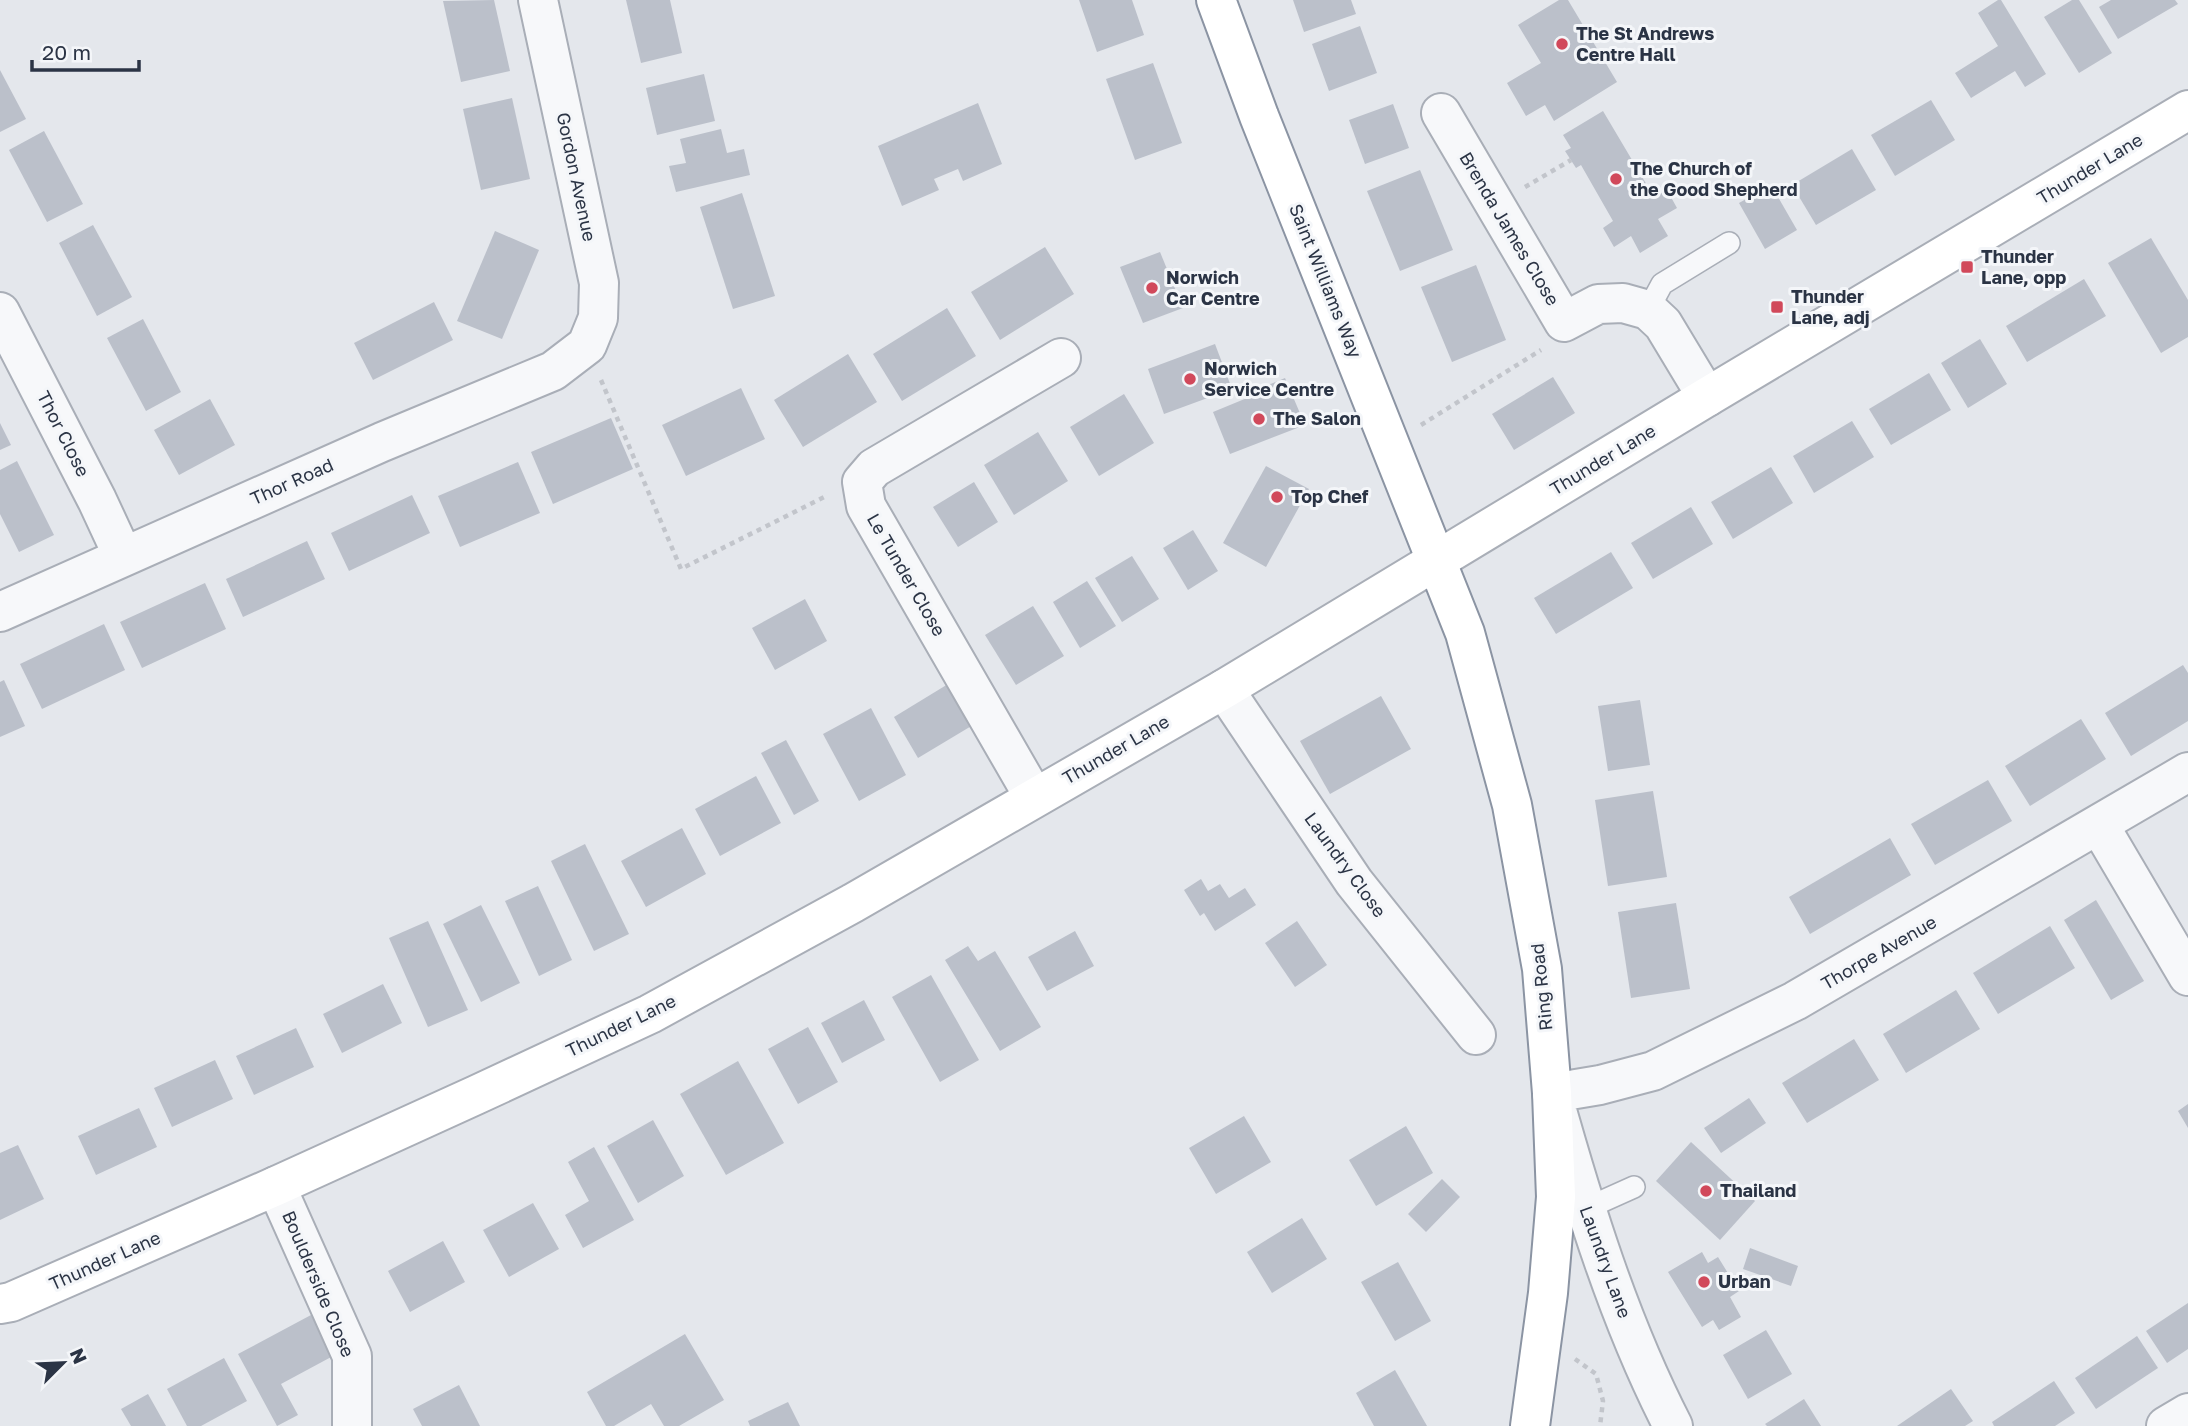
<svg xmlns="http://www.w3.org/2000/svg" width="2188" height="1426" viewBox="0 0 2188 1426" font-family="'Golos Text',sans-serif">
<style>
.building{fill:#bbc0ca}
.lines{fill:none;stroke-linecap:round;stroke-linejoin:round}
.lane-casing{stroke:#a9aeb7;stroke-width:24}
.street-casing{stroke:#a9aeb7;stroke-width:42}
.secondary-casing{stroke:#a9aeb7;stroke-width:42}
.highway-casing{stroke:#8b94a3;stroke-width:42}
.path{stroke:#c2c5cb;stroke-width:4.5;stroke-dasharray:5 5;stroke-linecap:butt}
.lane{stroke:#f7f8fa;stroke-width:21}
.street{stroke:#f7f8fa;stroke-width:38}
.secondary{stroke:#fff;stroke-width:38}
.highway{stroke:#fff;stroke-width:38}
.poi-dot{fill:#d1495b;stroke:#f4f6f9;stroke-width:2.5}
.labels{text-anchor:middle;stroke-width:6;stroke-linejoin:round;paint-order:stroke}
.poi-label{font-size:18px;font-weight:bold;fill:#2b3445;stroke:#f4f6f9;text-anchor:start}
.street-label{font-size:18px;fill:#2b3445;stroke:#f4f6f9}
</style>
<rect width="100%" height="100%" fill="#e4e7ec"/>
<g class="building">
<polygon points="494,0 510,71 461,82 443,1"/>
<polygon points="626,0 670,0 682,53 641,63"/>
<polygon points="1079,0 1132,0 1144,35 1097,52"/>
<polygon points="1293,0 1351,0 1356,14 1304,32"/>
<polygon points="1559,0 1568,0 1617,82 1554,121 1545,105 1526,116 1507,83 1541,63 1518,25"/>
<polygon points="1998,0 2001,0 2046,74 2025,87 2015,71 1971,98 1955,73 1998,46 1978,13"/>
<polygon points="2072,0 2079,0 2112,53 2079,73 2044,17"/>
<polygon points="2111,0 2175,0 2178,4 2118,39 2099,7"/>
<polygon points="1360,26 1377,73 1329,91 1312,44"/>
<polygon points="1153,63 1182,143 1135,160 1106,79"/>
<polygon points="0,70 26,119 0,132"/>
<polygon points="704,74 715,121 657,135 646,88"/>
<polygon points="512,98 530,179 481,190 463,109"/>
<polygon points="1931,100 1955,140 1895,176 1871,135"/>
<polygon points="978,103 1002,164 963,181 958,169 934,179 939,190 902,206 878,146"/>
<polygon points="1393,104 1409,148 1365,164 1349,120"/>
<polygon points="1603,111 1654,197 1667,190 1677,208 1658,219 1668,236 1640,253 1631,236 1614,247 1603,228 1613,221 1581,165 1576,168 1565,151 1571,148 1563,135"/>
<polygon points="721,129 727,153 744,149 750,175 676,192 669,166 686,163 680,139"/>
<polygon points="44,131 83,204 47,222 9,150"/>
<polygon points="1852,149 1876,190 1816,225 1792,185"/>
<polygon points="1420,170 1453,250 1400,271 1367,191"/>
<polygon points="1771,185 1797,230 1765,249 1739,203"/>
<polygon points="742,193 775,296 733,309 700,207"/>
<polygon points="93,225 132,297 97,316 59,243"/>
<polygon points="495,231 539,250 502,339 457,321"/>
<polygon points="2151,238 2188,300 2188,337 2161,353 2108,263"/>
<polygon points="1045,247 1074,294 1000,340 971,292"/>
<polygon points="1160,252 1183,308 1143,323 1120,267"/>
<polygon points="1476,265 1506,340 1452,362 1421,287"/>
<polygon points="2084,279 2106,316 2027,362 2006,326"/>
<polygon points="434,302 453,340 373,380 354,343"/>
<polygon points="947,308 976,356 902,401 873,354"/>
<polygon points="143,319 181,392 146,411 107,338"/>
<polygon points="1980,339 2007,384 1968,408 1941,363"/>
<polygon points="1215,344 1232,389 1164,414 1148,369"/>
<polygon points="848,354 877,402 803,447 774,400"/>
<polygon points="1929,373 1951,410 1891,445 1869,409"/>
<polygon points="1553,377 1575,413 1514,450 1492,414"/>
<polygon points="1285,378 1305,425 1230,454 1213,412 1247,398 1246,394"/>
<polygon points="741,388 765,439 686,476 662,425"/>
<polygon points="1124,394 1154,443 1099,476 1070,427"/>
<polygon points="210,399 235,445 179,475 154,430"/>
<polygon points="611,418 633,469 553,504 531,452"/>
<polygon points="1852,421 1874,457 1814,493 1793,456"/>
<polygon points="0,423 11,445 0,450"/>
<polygon points="1038,432 1068,481 1014,515 984,465"/>
<polygon points="17,461 54,535 19,552 0,514 0,470"/>
<polygon points="518,462 540,513 460,547 438,496"/>
<polygon points="1266,466 1309,489 1266,567 1223,543"/>
<polygon points="1771,467 1793,503 1733,539 1711,502"/>
<polygon points="974,482 998,522 958,547 933,507"/>
<polygon points="412,495 430,533 349,571 331,533"/>
<polygon points="1691,507 1713,544 1653,579 1631,543"/>
<polygon points="1193,530 1218,571 1188,590 1163,548"/>
<polygon points="307,541 325,579 243,617 226,579"/>
<polygon points="1611,552 1633,588 1556,634 1534,598"/>
<polygon points="1132,556 1159,599 1122,622 1095,578"/>
<polygon points="1087,581 1116,626 1080,648 1053,602"/>
<polygon points="205,583 226,629 142,668 120,622"/>
<polygon points="805,599 827,641 775,670 752,628"/>
<polygon points="1033,606 1064,656 1016,685 985,635"/>
<polygon points="104,624 125,670 42,709 20,664"/>
<polygon points="2183,665 2188,673 2188,721 2131,756 2105,713"/>
<polygon points="4,680 25,726 0,737 0,682"/>
<polygon points="953,681 978,722 918,758 894,717"/>
<polygon points="1381,696 1411,749 1330,794 1300,741"/>
<polygon points="1640,700 1650,765 1608,771 1598,706"/>
<polygon points="871,708 906,775 859,801 823,734"/>
<polygon points="2081,719 2106,759 2030,806 2005,766"/>
<polygon points="786,740 819,801 794,815 761,753"/>
<polygon points="756,776 781,823 720,856 695,809"/>
<polygon points="1988,780 2012,821 1935,865 1911,824"/>
<polygon points="1653,791 1667,877 1608,886 1595,800"/>
<polygon points="682,828 706,874 646,907 621,861"/>
<polygon points="1890,838 1911,875 1810,934 1789,897"/>
<polygon points="585,844 629,934 594,951 551,861"/>
<polygon points="1201,879 1208,891 1220,884 1229,898 1245,888 1256,905 1215,931 1204,913 1200,916 1184,890"/>
<polygon points="538,886 572,960 539,976 505,901"/>
<polygon points="2096,900 2144,981 2111,1000 2064,920"/>
<polygon points="1676,903 1690,989 1631,998 1618,912"/>
<polygon points="481,905 520,983 481,1002 443,924"/>
<polygon points="428,921 468,1010 428,1027 389,938"/>
<polygon points="1297,921 1327,965 1295,987 1265,943"/>
<polygon points="2050,926 2075,968 1998,1014 1973,973"/>
<polygon points="1075,931 1094,966 1047,991 1028,957"/>
<polygon points="968,946 978,961 995,951 1041,1027 1000,1051 945,960"/>
<polygon points="931,975 979,1060 940,1082 892,997"/>
<polygon points="383,984 402,1023 342,1053 323,1014"/>
<polygon points="1956,990 1980,1029 1906,1073 1883,1034"/>
<polygon points="864,1000 885,1040 842,1063 821,1023"/>
<polygon points="808,1027 838,1082 798,1104 768,1049"/>
<polygon points="296,1028 314,1067 254,1095 236,1056"/>
<polygon points="1854,1039 1879,1080 1807,1123 1782,1083"/>
<polygon points="215,1060 233,1099 172,1127 154,1088"/>
<polygon points="738,1061 784,1143 726,1175 680,1094"/>
<polygon points="1749,1098 1766,1123 1721,1153 1704,1128"/>
<polygon points="2188,1104 2188,1128 2178,1111"/>
<polygon points="139,1108 157,1147 96,1175 78,1136"/>
<polygon points="1244,1116 1271,1162 1216,1194 1189,1148"/>
<polygon points="653,1120 684,1176 638,1203 607,1146"/>
<polygon points="1406,1126 1433,1173 1376,1206 1349,1160"/>
<polygon points="1691,1142 1755,1201 1720,1240 1656,1181"/>
<polygon points="18,1145 44,1199 0,1220 0,1153"/>
<polygon points="594,1147 634,1220 583,1248 565,1215 589,1201 568,1162"/>
<polygon points="1442,1179 1460,1197 1426,1232 1408,1214"/>
<polygon points="533,1203 559,1249 509,1277 483,1230"/>
<polygon points="1302,1218 1327,1259 1272,1293 1247,1252"/>
<polygon points="443,1241 465,1282 410,1312 388,1271"/>
<polygon points="1750,1248 1798,1266 1791,1286 1743,1269"/>
<polygon points="1702,1252 1708,1263 1718,1257 1739,1291 1730,1297 1741,1317 1719,1330 1713,1320 1702,1327 1668,1272"/>
<polygon points="1398,1262 1431,1321 1395,1341 1361,1282"/>
<polygon points="2188,1303 2188,1349 2167,1363 2146,1331"/>
<polygon points="311,1315 333,1356 281,1384 298,1415 277,1426 238,1354"/>
<polygon points="1766,1330 1792,1374 1748,1399 1723,1355"/>
<polygon points="685,1334 724,1400 679,1426 664,1426 651,1404 614,1426 606,1426 587,1392"/>
<polygon points="2137,1336 2158,1368 2096,1409 2075,1378"/>
<polygon points="224,1358 247,1401 201,1426 187,1426 167,1389"/>
<polygon points="1395,1370 1427,1426 1374,1426 1356,1393"/>
<polygon points="2054,1381 2075,1413 2055,1426 1994,1426 1992,1422"/>
<polygon points="459,1385 480,1426 422,1426 413,1409"/>
<polygon points="1951,1389 1973,1421 1965,1426 1897,1426"/>
<polygon points="148,1394 166,1426 131,1426 121,1409"/>
<polygon points="1804,1399 1821,1426 1767,1426 1765,1424"/>
<polygon points="788,1402 800,1426 750,1426 748,1421"/>
</g>
<g class="lines">
<g class="lane-casing">
<g id="lane">
<polyline points="1648,310 1662,284 1729,243"/>
<polyline points="1585,1209 1634,1187"/>
</g>
</g>
<g class="street-casing">
<g id="street">
<polyline points="1441,113 1564,322 1598,304 1623,303 1648,310 1663,324 1707,397"/>
<polyline points="0,312 97,500 123,556"/>
<polyline points="0,612 382,442 553,371 587,345 598,318 599,283 538,0"/>
<polyline points="1224,689 1354,882 1476,1035"/>
<polyline points="1034,797 866,506 862,482 874,468 1061,358"/>
<polyline points="2099,825 2188,976"/>
<polyline points="276,1186 352,1356 352,1426"/>
<path d="M1673 1426C1619 1321 1584 1207 1552 1093L1600 1085 1653 1071 1795 1001 2188 772"/>
<polyline points="2166,1426 2188,1413"/>
</g>
</g>
<g class="secondary-casing">
<polyline id="secondary" points="0,1304 11,1302 276,1186 476,1095 650,1014 853,903 1224,689 1707,397 2188,110"/>
</g>
<g class="highway-casing">
<polyline id="highway" points="1216,0 1259,116 1465,633 1512,805 1542,969 1552,1093 1556,1197 1548,1293 1530,1426"/>
</g>
<g class="path">
<polyline points="1525,187 1571,160"/>
<polyline points="601,380 681,569 828,495"/>
<polyline points="1421,425 1541,350"/>
<polyline points="1575,1359 1596,1374 1603,1401 1600,1426"/>
</g>
<use href="#lane" class="lane"/>
<use href="#street" class="street"/>
<use href="#secondary" class="secondary"/>
<use href="#highway" class="highway"/>
</g>
<g class="poi-dot">
<circle cx="1562" cy="44" r="7"/>
<circle cx="1616" cy="179" r="7"/>
<rect x="1960" y="260" width="14" height="14" rx="3.5"/>
<circle cx="1152" cy="288" r="7"/>
<rect x="1770" y="300" width="14" height="14" rx="3.5"/>
<circle cx="1190" cy="379" r="7"/>
<circle cx="1259" cy="419" r="7"/>
<circle cx="1277" cy="497" r="7"/>
<circle cx="1706" cy="1191" r="7"/>
<circle cx="1704" cy="1282" r="7"/>
</g>
<g class="labels">
<g class="poi-label">
<text x="1576" y="40">The St Andrews<tspan x="1576" dy="21">Centre Hall</tspan></text>
<text x="1630" y="175">The Church of<tspan x="1630" dy="21">the Good Shepherd</tspan></text>
<text x="1981" y="263">Thunder<tspan x="1981" dy="21">Lane, opp</tspan></text>
<text x="1166" y="284">Norwich<tspan x="1166" dy="21">Car Centre</tspan></text>
<text x="1791" y="303">Thunder<tspan x="1791" dy="21">Lane, adj</tspan></text>
<text x="1204" y="375">Norwich<tspan x="1204" dy="21">Service Centre</tspan></text>
<text x="1273" y="425">The Salon</text>
<text x="1291" y="503">Top Chef</text>
<text x="1720" y="1197">Thailand</text>
<text x="1718" y="1288">Urban</text>
</g>
<g class="street-label">
<text transform="translate(2090 169) rotate(-31)" y="6">Thunder Lane</text>
<text transform="translate(576 177) rotate(78)" y="6">Gordon Avenue</text>
<text transform="translate(1509 229) rotate(59)" y="6">Brenda James Close</text>
<text transform="translate(1325 281) rotate(68)" y="6">Saint Williams Way</text>
<text transform="translate(63 434) rotate(63)" y="6">Thor Close</text>
<text transform="translate(1603 460) rotate(-31)" y="6">Thunder Lane</text>
<text transform="translate(292 482) rotate(-24)" y="6">Thor Road</text>
<text transform="translate(906 575) rotate(60)" y="6">Le Tunder Close</text>
<text transform="translate(1116 750) rotate(-30)" y="6">Thunder Lane</text>
<text transform="translate(1345 865) rotate(54)" y="6">Laundry Close</text>
<text transform="translate(1879 953) rotate(-30)" y="6">Thorpe Avenue</text>
<text transform="translate(1542 987) rotate(-96)" y="6">Ring Road</text>
<text transform="translate(621 1026) rotate(-26)" y="6">Thunder Lane</text>
<text transform="translate(105 1261) rotate(-24)" y="6">Thunder Lane</text>
<text transform="translate(1605 1262) rotate(70)" y="6">Laundry Lane</text>
<text transform="translate(318 1284) rotate(67)" y="6">Boulderside Close</text>
</g>
</g>
<g transform="translate(63 1363) rotate(66)" stroke="#f4f6f9" stroke-width="5" paint-order="stroke">
<path d="M0-5L12 26L0 18L-12 26Z" fill="#2b3445"/>
<text y="-10" font-size="19" font-weight="bold" text-anchor="middle" fill="#2b3445">N</text>
</g>
<path d="M32 60v10h107v-10" fill="none" stroke="#2b3445" stroke-width="3.5"/>
<text x="42" y="60" font-size="21" fill="#2b3445" stroke="#f4f6f9" stroke-width="5" paint-order="stroke">20 m</text>
</svg>
